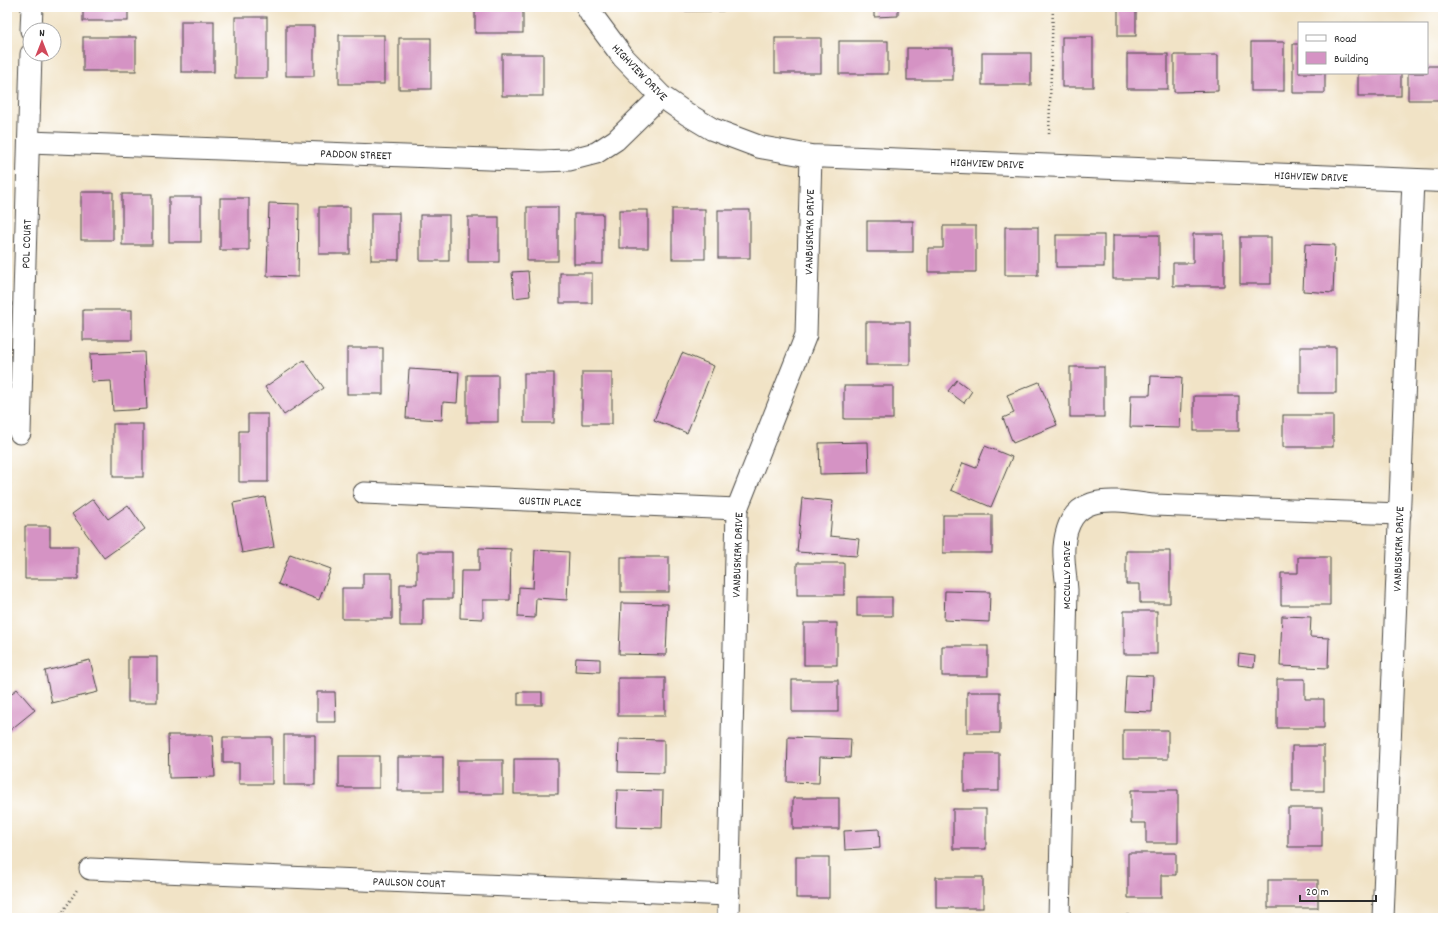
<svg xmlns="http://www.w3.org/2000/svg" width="1450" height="925" viewBox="0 0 1450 925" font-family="Dekko,sans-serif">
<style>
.building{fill:#d593c4}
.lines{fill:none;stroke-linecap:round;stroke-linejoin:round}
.street-casing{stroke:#494742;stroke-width:23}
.secondary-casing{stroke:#494742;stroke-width:24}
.path{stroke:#494742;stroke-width:2.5;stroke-dasharray:1 3;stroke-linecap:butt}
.street{stroke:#fff;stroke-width:21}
.secondary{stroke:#fff;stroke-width:22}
.labels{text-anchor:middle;stroke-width:3;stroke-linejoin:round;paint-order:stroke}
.street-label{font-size:12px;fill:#2b2b2b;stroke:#fff}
</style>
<rect width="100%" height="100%" fill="#fff"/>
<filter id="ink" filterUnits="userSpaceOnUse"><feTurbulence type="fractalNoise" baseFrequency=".025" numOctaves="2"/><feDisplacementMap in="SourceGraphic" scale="8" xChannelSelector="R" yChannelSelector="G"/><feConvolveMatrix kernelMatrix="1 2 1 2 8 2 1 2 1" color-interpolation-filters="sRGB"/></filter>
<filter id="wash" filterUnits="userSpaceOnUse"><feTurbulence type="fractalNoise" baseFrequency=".012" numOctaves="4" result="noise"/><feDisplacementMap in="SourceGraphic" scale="16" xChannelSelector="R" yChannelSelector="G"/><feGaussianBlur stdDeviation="0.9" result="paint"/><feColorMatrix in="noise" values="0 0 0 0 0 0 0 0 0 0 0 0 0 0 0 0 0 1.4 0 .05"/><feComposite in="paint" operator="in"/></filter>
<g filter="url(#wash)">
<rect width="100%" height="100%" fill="#f1e3c6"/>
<g id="blocks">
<g class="building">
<rect x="83" y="7" width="45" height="14"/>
<rect x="475" y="7" width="48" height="26"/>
<rect x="679" y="7" width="44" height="4"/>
<polygon points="874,7 898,7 898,16 874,17"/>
<rect x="1118" y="7" width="18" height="29"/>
<rect x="235" y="17" width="32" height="61"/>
<rect x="181" y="21" width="33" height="51"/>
<rect x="286" y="26" width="28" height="50"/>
<rect x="339" y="35" width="45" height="49"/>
<rect x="83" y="37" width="53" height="34"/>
<rect x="1062" y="37" width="31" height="50"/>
<rect x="399" y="38" width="32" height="51"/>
<rect x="775" y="38" width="46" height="35"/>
<rect x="839" y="41" width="49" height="33"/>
<rect x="1251" y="42" width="33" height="49"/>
<polygon points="1293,44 1299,44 1299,73 1325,73 1325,93 1293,93"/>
<rect x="907" y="48" width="46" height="32"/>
<rect x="982" y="53" width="49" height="32"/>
<rect x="502" y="54" width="41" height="42"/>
<rect x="1127" y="54" width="41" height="35"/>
<polygon points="1174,55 1218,55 1218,91 1174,92"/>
<polygon points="1427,66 1443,66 1443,100 1408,100 1408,73 1427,73"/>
<rect x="1358" y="73" width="43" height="23"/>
<rect x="81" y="192" width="32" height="48"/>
<rect x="122" y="194" width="30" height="51"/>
<rect x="169" y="197" width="32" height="45"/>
<rect x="220" y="198" width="29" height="52"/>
<polygon points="269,203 299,204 298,277 267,276"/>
<rect x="319" y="207" width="31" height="47"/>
<rect x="527" y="207" width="31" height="54"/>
<rect x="672" y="209" width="33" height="50"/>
<rect x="619" y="210" width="29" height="38"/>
<rect x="718" y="210" width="32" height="48"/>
<rect x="371" y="213" width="28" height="47"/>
<rect x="574" y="214" width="29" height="50"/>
<rect x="420" y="215" width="29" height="46"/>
<rect x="468" y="217" width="31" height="45"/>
<rect x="867" y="221" width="46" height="31"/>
<polygon points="943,226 976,226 976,272 928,272 928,248 943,248"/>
<rect x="1005" y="227" width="33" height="48"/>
<polygon points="1193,234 1224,234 1224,286 1173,286 1173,263 1193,263"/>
<rect x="1056" y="235" width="48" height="32"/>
<rect x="1113" y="235" width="46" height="44"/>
<rect x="1240" y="237" width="31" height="47"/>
<polygon points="1305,244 1335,245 1333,293 1303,291"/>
<polygon points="528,271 530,296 514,298 512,272"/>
<rect x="560" y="273" width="32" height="30"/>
<rect x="83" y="310" width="49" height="30"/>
<rect x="866" y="322" width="44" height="43"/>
<rect x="1300" y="347" width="36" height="46"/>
<rect x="347" y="348" width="36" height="46"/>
<polygon points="144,352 147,409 113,411 111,381 91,382 90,354"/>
<polygon points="682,353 714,366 687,433 654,420"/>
<polygon points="304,360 324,388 284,415 265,387"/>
<rect x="1070" y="367" width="34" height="50"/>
<polygon points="409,369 459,372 457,403 443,402 442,420 406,418"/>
<rect x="582" y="372" width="30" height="52"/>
<rect x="524" y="373" width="30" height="50"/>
<rect x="467" y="375" width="31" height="47"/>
<polygon points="1151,376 1182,377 1180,428 1130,427 1131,395 1150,395"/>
<polygon points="957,380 972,391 964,403 948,391"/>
<polygon points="1039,382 1057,425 1013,443 1003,418 1014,413 1007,395"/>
<rect x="844" y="386" width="49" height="33"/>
<rect x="1194" y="396" width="45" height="35"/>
<polygon points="248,414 268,414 268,482 239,482 239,431 248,431"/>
<rect x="1283" y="415" width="50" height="32"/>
<rect x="113" y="424" width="30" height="53"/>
<polygon points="868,442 869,473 820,474 819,443"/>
<polygon points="985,446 1012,457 991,507 951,490 963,463 976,468"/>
<polygon points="265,497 274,547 242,553 233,503"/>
<polygon points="802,498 833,501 830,536 859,539 857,556 797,552"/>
<polygon points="93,499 108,519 128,505 145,529 104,558 72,514"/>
<rect x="943" y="515" width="49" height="38"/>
<polygon points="25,526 50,526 50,546 78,546 78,579 25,579"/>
<polygon points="479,548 511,549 510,600 483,600 483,619 460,618 461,571 479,571"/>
<polygon points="535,550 569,552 567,600 536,598 535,618 518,617 519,587 533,588"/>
<polygon points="1126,551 1170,551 1170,603 1140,603 1140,584 1126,584"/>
<polygon points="417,552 452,552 452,599 423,599 423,626 400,626 400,584 417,584"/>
<polygon points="290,554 331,569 319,600 278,584"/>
<rect x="621" y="557" width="48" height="35"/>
<polygon points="1298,557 1330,557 1330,605 1281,605 1281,573 1298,573"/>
<rect x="797" y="563" width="47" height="32"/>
<polygon points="363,573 392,573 392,619 342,619 342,588 363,588"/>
<polygon points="945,591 990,592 989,622 944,620"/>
<rect x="857" y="597" width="35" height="19"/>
<polygon points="621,603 668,604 666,655 619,654"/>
<rect x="1124" y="611" width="33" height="43"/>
<polygon points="1282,616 1311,617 1310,637 1329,638 1328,668 1280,666"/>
<rect x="804" y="623" width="33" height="42"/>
<rect x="942" y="646" width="46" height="30"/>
<polygon points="1239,654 1255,656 1254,667 1238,665"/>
<rect x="128" y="657" width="29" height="45"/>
<polygon points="576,658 600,659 600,672 575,671"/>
<polygon points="90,660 98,692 52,703 45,671"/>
<polygon points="1126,675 1153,676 1152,712 1124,711"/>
<rect x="618" y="678" width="47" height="38"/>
<polygon points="1277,679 1305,679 1305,699 1324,699 1324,728 1277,728"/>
<rect x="792" y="680" width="46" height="32"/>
<polygon points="17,689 35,710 9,731 7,728 7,697"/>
<polygon points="317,692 335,692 336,722 317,722"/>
<rect x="518" y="692" width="24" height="13"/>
<rect x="967" y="692" width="33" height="41"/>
<rect x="1123" y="730" width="45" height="29"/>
<polygon points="168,735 213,735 215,777 169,778"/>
<rect x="284" y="735" width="31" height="50"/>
<polygon points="223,737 272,737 272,784 239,784 239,763 223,763"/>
<polygon points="788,737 851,739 850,758 820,757 819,783 787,782"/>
<polygon points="619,739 664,740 664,773 618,772"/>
<rect x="1292" y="746" width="32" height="45"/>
<rect x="964" y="753" width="35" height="38"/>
<rect x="339" y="756" width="40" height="32"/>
<rect x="398" y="757" width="45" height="34"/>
<rect x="514" y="759" width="44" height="35"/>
<rect x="457" y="760" width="46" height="34"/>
<polygon points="617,790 663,791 662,828 616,827"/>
<polygon points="1131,790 1178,790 1178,843 1146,843 1146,823 1131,823"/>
<rect x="793" y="798" width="46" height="31"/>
<rect x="1288" y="808" width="34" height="39"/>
<rect x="953" y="809" width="33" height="40"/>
<polygon points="879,829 880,848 845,850 844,831"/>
<polygon points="1128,853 1176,853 1176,875 1161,875 1161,898 1128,898"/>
<rect x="796" y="857" width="33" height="41"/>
<rect x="936" y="877" width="47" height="31"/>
<rect x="1268" y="880" width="50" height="28"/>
<rect x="1127" y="915" width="38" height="3"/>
<polygon points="828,916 828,918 814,918 814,917"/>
</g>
</g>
</g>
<g filter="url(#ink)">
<use href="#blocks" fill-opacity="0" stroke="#494742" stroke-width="1"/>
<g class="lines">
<g class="street-casing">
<g id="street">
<polyline points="31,30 32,7"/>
<polyline points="29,142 541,161 569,160 596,153 616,140 661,96"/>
<polyline points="20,433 31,54"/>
<polyline points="364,493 737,509"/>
<polyline points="90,869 729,895"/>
<polyline points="728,918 737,509 806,335 811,156"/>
<path d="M1059 918 1067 590C1066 576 1063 561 1064 547 1069 490 1112 500 1154 505L1400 514"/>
<polyline points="1383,918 1413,180"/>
</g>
</g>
<g class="secondary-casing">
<polyline id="secondary" points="587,7 591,14 623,57 661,96 687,114 712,129 760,147 811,156 1443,181"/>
</g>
<g class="path">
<polyline points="1049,134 1053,7"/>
<polyline points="59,918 78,888"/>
</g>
<use href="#street" class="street"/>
<use href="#secondary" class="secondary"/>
</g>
</g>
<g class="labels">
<g class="street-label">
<text transform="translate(640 72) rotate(46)" y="4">HIGHVIEW DRIVE</text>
<text transform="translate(356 154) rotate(2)" y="4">PADDON STREET</text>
<text transform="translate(987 163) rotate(2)" y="4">HIGHVIEW DRIVE</text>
<text transform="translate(1311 176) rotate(2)" y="4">HIGHVIEW DRIVE</text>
<text transform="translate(809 232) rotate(-89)" y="4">VANBUSKIRK DRIVE</text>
<text transform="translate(26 244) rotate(-88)" y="4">POL COURT</text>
<text transform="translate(550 501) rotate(2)" y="4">GUSTIN PLACE</text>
<text transform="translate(1398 549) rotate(-88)" y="4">VANBUSKIRK DRIVE</text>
<text transform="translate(737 555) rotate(-88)" y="4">VANBUSKIRK DRIVE</text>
<text transform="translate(1066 575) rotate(-90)" y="4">MCCULLY DRIVE</text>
<text transform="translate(409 882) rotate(2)" y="4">PAULSON COURT</text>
</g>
</g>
<rect width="1450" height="925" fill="none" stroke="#fff" stroke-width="24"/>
<rect x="1298" y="22" width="130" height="52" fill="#ffffff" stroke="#aaaaaa"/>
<rect x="1306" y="35" width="20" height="6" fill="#ffffff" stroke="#aaaaaa"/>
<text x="1334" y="42" font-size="12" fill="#2b2b2b">Road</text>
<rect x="1306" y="52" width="20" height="12" fill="#d593c4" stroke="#aaaaaa"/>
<text x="1334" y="62" font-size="12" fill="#2b2b2b">Building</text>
<g transform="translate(42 42)"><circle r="19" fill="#ffffff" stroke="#aaaaaa"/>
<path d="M0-3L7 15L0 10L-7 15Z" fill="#d1495b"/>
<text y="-6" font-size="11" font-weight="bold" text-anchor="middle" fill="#2b2b2b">N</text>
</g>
<path d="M1300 895v6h76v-6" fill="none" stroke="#2b2b2b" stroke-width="2"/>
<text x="1306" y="895" font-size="12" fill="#2b2b2b" stroke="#ffffff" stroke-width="3" paint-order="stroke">20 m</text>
</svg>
